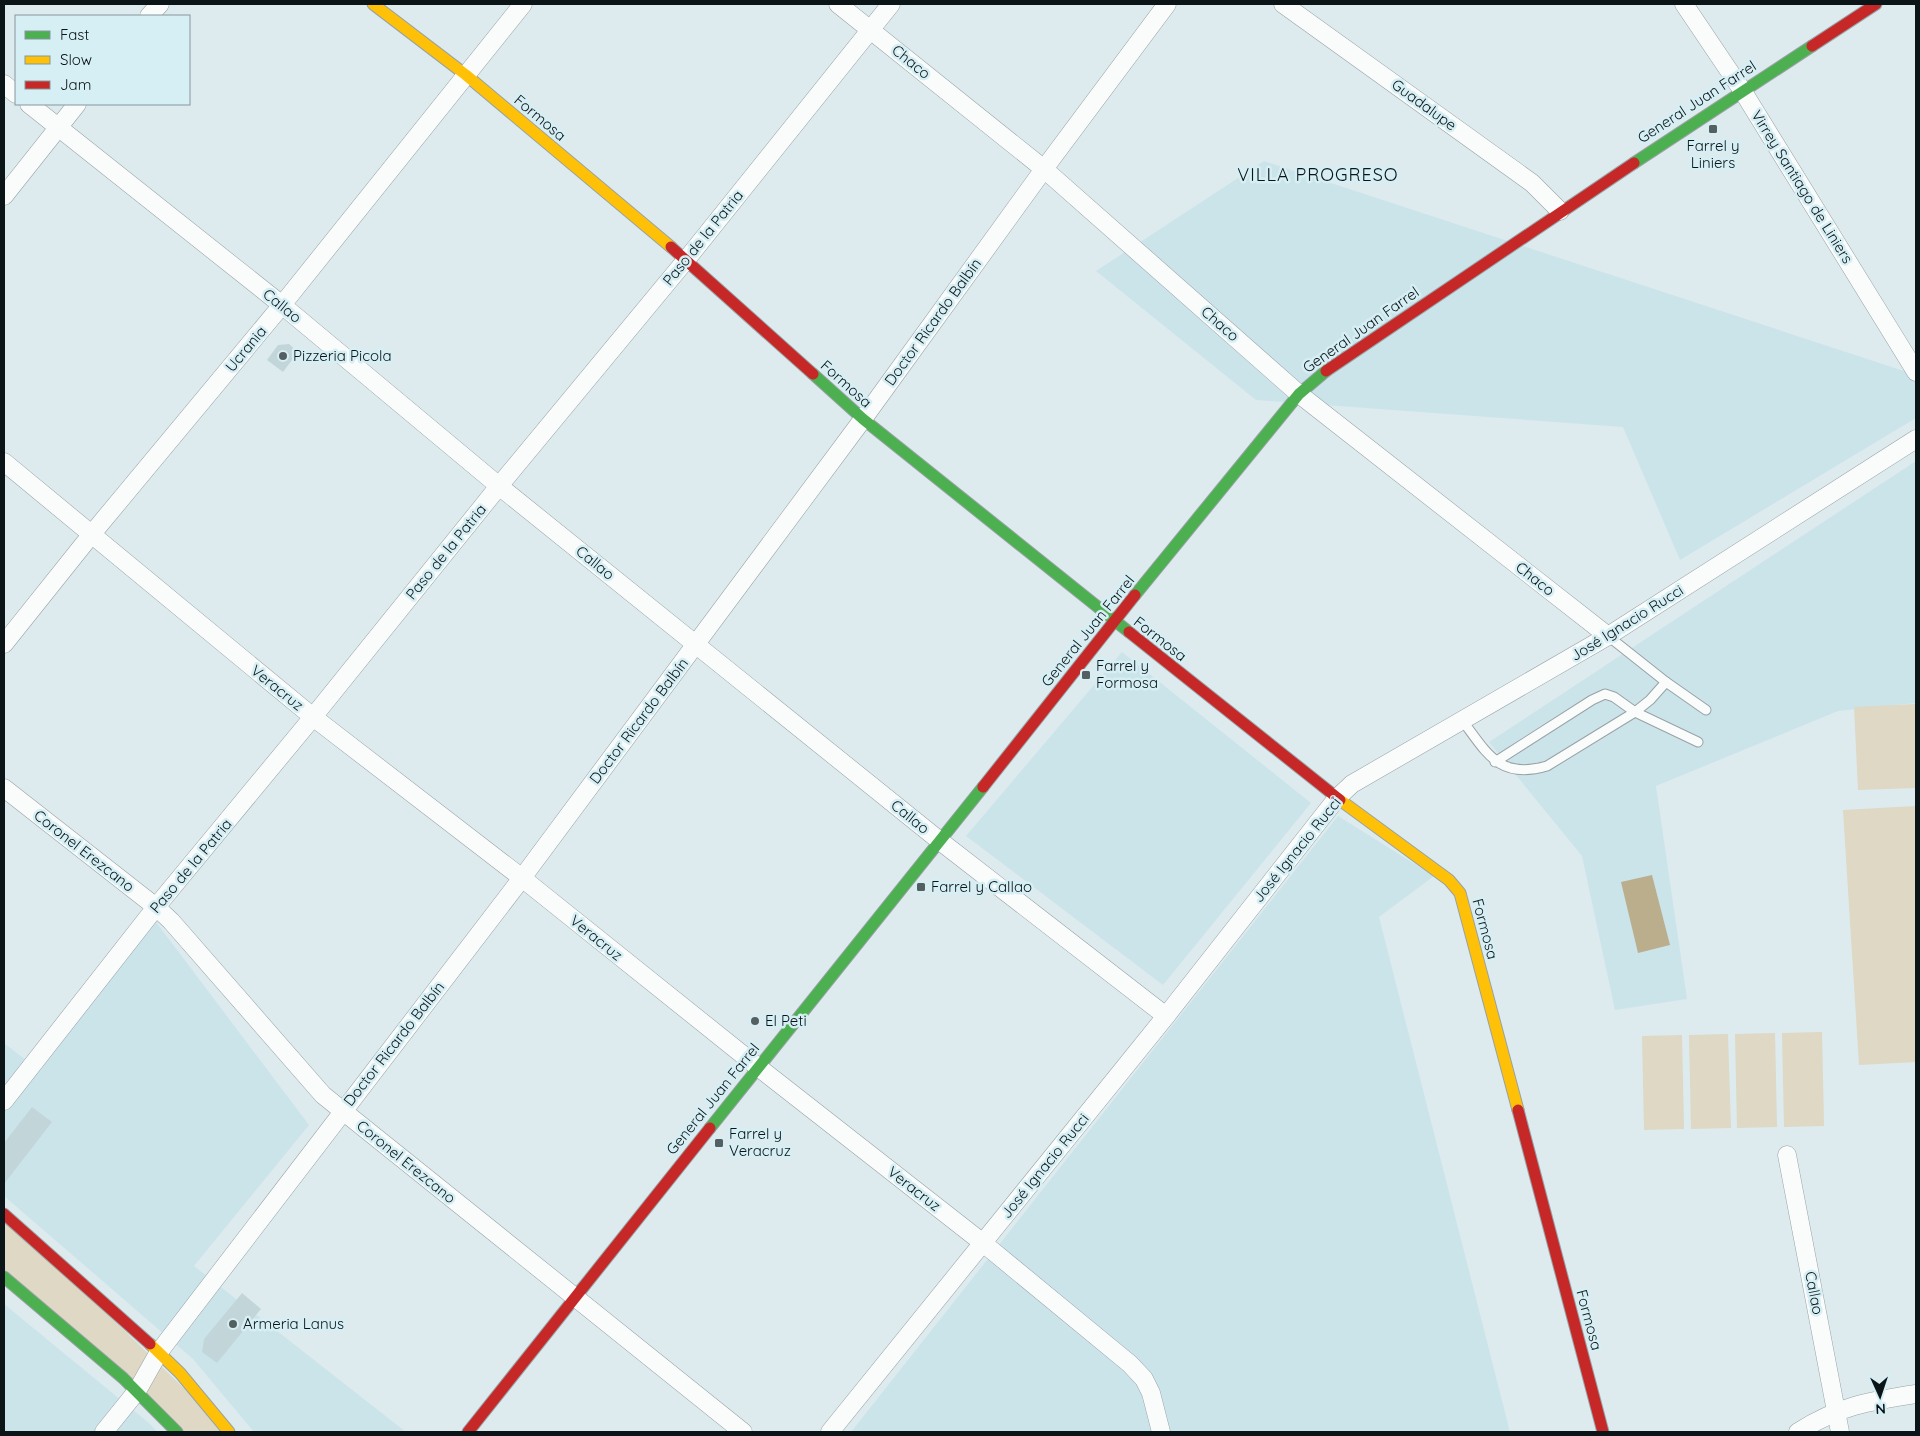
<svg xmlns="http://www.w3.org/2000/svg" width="1920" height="1436" viewBox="0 0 1920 1436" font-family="Quicksand,sans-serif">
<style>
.built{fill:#cbe4ea}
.green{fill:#ded8c4}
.water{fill:#bbae8d}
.building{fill:#c2d6da}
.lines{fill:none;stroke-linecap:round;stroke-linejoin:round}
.lane-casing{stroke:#98a2a5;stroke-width:11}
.street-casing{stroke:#98a2a5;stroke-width:19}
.fast-casing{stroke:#98a2a5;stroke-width:13}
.slow-casing{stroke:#98a2a5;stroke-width:13}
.jam-casing{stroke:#98a2a5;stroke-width:13}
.lane{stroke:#fafcfc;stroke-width:9}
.street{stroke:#fafcfc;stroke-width:18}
.fast{stroke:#4caf50;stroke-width:11}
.slow{stroke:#ffc107;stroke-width:11}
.jam{stroke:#c62828;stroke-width:11}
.poi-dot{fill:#545f62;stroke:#d6eff5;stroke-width:2}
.labels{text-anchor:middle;stroke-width:5;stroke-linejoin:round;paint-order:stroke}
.street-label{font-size:15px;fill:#0b1416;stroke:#d6eff5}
.poi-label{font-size:15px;fill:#0b1416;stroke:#d6eff5;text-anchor:start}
.quarter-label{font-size:18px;letter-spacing:1px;fill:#0b1416;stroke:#d6eff5}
</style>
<rect width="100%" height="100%" fill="#ddebee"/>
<g class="built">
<polygon points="1264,161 1916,375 1916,418 1680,560 1623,427 1256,400 1096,271"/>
<polygon points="1916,461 1916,703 1838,711 1656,786 1687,999 1615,1010 1582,856 1489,742"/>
<polygon points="1122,652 1311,803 1163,985 966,836"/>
<polygon points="1338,816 1434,876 1379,917 1510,1432 851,1432"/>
<polygon points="150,914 309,1125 194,1266 406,1432 254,1432 193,1359 4,1196 4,1043 40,1071"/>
<polygon points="4,1304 150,1424 157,1432 4,1432"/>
</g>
<g class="green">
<polygon points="1916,704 1916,788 1858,790 1854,707"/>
<polygon points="1916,806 1916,1062 1859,1065 1843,810"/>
<polygon points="1822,1032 1824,1126 1784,1127 1782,1033"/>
<polygon points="1775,1033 1777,1127 1737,1128 1735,1034"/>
<polygon points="1728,1034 1731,1128 1691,1129 1689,1035"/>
<polygon points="1682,1035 1684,1129 1644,1130 1642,1036"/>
<polygon points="4,1214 229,1432 177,1432 4,1277"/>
</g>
<polygon class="water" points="1652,875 1670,945 1638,953 1621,882"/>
<g class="building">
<polygon points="289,344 298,352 283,372 267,360 278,345"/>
<polygon points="32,1107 52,1122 4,1184 4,1143"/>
<polygon points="242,1293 261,1309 217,1363 202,1352 204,1339"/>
</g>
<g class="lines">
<g class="lane-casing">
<g id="lane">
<polyline points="1608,636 1666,682 1706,710"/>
<path d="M1462 720C1487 753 1499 780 1547 766L1635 712 1650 700 1666 682"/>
<polyline points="1495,762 1592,700 1605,694 1614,697 1635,712 1698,742"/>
</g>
</g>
<g class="street-casing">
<g id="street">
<polyline points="838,4 1044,169 1299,394 1608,636"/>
<polyline points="1283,4 1532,183 1560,211"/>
<polyline points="1684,4 1742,90 1916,372"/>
<polyline points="149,16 160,4"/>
<polyline points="4,84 16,94"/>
<polyline points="29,104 282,305 499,486 940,841 1166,1016"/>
<polyline points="4,196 77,104"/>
<polyline points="4,462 313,717 522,878 758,1067 983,1243 1130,1364 1144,1379 1151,1393 1161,1432"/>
<polyline points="4,644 91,535 282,305 523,4"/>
<polyline points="4,788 156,907 171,921 323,1095 743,1432"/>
<polyline points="4,1101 156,907 313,717 499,486 686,260 891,4"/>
<polyline points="1787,1155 1840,1432"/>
<polyline points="104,1432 137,1391 159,1352 522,878 863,419 1044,169 1167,4"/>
<polyline points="830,1432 1166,1016 1337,798 1352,784 1608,636 1916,439"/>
<path d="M1798 1432C1839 1406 1869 1401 1916 1394"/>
</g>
</g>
<g class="fast-casing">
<g id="fast">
<polyline points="1634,163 1812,46"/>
<polyline points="813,374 863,419 1129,632"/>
<polyline points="1135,595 1299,394 1326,371"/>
<polyline points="710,1128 983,787"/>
<polyline points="4,1277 123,1378 177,1432"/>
</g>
</g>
<g class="slow-casing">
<g id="slow">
<polyline points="373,4 466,75 671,247"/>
<polyline points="1340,800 1449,880 1460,893 1518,1110"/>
<polyline points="150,1344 180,1373 229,1432"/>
</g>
</g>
<g class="jam-casing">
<g id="jam">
<polyline points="1812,46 1876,4"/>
<polyline points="671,247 813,374"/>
<polyline points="1326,371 1634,163"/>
<polyline points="1129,632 1340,800"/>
<polyline points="983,787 1135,595"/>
<polyline points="1518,1110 1603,1432"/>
<polyline points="4,1214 150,1344"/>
<polyline points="468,1432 710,1128"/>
</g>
</g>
<use href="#lane" class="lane"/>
<use href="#street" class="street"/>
<use href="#fast" class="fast"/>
<use href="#slow" class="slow"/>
<use href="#jam" class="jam"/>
</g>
<g class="poi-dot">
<rect x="1708" y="124" width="10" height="10" rx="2.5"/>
<circle cx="283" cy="356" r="5"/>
<rect x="1081" y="670" width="10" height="10" rx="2.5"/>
<rect x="916" y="882" width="10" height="10" rx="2.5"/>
<circle cx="755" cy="1021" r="5"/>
<rect x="714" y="1138" width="10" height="10" rx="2.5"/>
<circle cx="233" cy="1324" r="5"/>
</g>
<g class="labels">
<g class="street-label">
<text transform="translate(911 62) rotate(39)" y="5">Chaco</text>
<text transform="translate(1697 102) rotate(-33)" y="5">General Juan Farrel</text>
<text transform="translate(1424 105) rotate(36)" y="5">Guadalupe</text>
<text transform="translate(540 118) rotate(40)" y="5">Formosa</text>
<text transform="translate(1802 187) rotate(58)" y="5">Virrey Santiago de Liniers</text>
<text transform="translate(703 238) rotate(-51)" y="5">Paso de la Patria</text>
<text transform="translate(282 306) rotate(39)" y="5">Callao</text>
<text transform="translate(933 322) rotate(-54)" y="5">Doctor Ricardo Balbín</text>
<text transform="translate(1220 324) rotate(41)" y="5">Chaco</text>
<text transform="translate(1361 330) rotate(-35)" y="5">General Juan Farrel</text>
<text transform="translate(246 349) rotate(-50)" y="5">Ucrania</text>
<text transform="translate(846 384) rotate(42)" y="5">Formosa</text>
<text transform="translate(446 552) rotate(-51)" y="5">Paso de la Patria</text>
<text transform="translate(595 563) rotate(39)" y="5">Callao</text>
<text transform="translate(1535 579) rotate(38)" y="5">Chaco</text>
<text transform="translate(1627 623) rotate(-32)" y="5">José Ignacio Rucci</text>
<text transform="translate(1088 631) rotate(-51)" y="5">General Juan Farrel</text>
<text transform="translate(1160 639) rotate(38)" y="5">Formosa</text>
<text transform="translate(277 688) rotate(39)" y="5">Veracruz</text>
<text transform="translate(639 721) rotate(-53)" y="5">Doctor Ricardo Balbín</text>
<text transform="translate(910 817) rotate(39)" y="5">Callao</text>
<text transform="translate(1297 850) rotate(-51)" y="5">José Ignacio Rucci</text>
<text transform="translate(84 851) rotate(38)" y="5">Coronel Erezcano</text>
<text transform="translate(191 866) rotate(-50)" y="5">Paso de la Patria</text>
<text transform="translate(1485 929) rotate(75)" y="5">Formosa</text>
<text transform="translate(596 938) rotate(39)" y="5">Veracruz</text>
<text transform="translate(394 1044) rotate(-52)" y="5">Doctor Ricardo Balbín</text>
<text transform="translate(713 1099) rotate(-51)" y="5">General Juan Farrel</text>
<text transform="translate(406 1162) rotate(39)" y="5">Coronel Erezcano</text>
<text transform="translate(1045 1166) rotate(-51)" y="5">José Ignacio Rucci</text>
<text transform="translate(914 1189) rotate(38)" y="5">Veracruz</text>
<text transform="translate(1814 1293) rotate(79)" y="5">Callao</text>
<text transform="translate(1589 1320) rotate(75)" y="5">Formosa</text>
</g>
<g class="poi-label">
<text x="1713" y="151" text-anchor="middle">Farrel y<tspan x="1713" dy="17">Liniers</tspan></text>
<text x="293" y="361">Pizzeria Picola</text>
<text x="1096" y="671">Farrel y<tspan x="1096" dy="17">Formosa</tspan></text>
<text x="931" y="892">Farrel y Callao</text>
<text x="765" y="1026">El Peti</text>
<text x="729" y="1139">Farrel y<tspan x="729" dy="17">Veracruz</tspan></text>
<text x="243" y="1329">Armeria Lanus</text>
</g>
<g class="quarter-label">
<text x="1318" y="181">VILLA PROGRESO</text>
</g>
</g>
<rect width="1920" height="1436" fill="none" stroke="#0b1416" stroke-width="10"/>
<rect x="15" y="15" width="175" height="90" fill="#d6eff5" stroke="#85979c"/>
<rect x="25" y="31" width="25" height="8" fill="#4caf50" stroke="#85979c"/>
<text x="60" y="40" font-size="15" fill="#0b1416">Fast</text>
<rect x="25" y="56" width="25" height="8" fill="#ffc107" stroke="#85979c"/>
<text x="60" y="65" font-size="15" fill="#0b1416">Slow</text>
<rect x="25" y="81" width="25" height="8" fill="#c62828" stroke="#85979c"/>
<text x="60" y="90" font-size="15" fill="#0b1416">Jam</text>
<g transform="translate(1880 1396) rotate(177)" stroke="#d6eff5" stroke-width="4" paint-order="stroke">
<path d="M0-4L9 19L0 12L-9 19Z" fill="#0b1416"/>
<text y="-8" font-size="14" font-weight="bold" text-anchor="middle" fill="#0b1416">N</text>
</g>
</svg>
